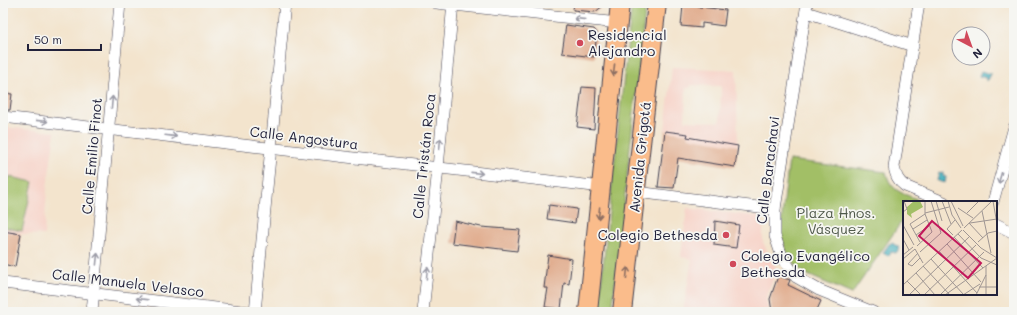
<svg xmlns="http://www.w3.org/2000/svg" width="1017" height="315" viewBox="0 0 1017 315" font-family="Mali,sans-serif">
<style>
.built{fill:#f7d1c6;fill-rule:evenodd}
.green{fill:#a2bf66;stroke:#627050}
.water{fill:#3cacb9;stroke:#2f677a}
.building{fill:#e1ad8f}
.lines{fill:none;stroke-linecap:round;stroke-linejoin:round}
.street-casing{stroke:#413f51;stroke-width:12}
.primary-casing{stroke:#413f51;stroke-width:20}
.street{stroke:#fff;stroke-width:11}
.primary{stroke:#fabc8b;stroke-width:18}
.oneway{stroke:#9c9ca7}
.oneway2{stroke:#8e6f63}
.poi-dot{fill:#d1495b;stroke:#f6f6f2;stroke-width:1.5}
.labels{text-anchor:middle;stroke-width:3.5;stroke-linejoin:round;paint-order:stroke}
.poi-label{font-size:14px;fill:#22223b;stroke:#f6f6f2;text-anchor:start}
.street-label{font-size:14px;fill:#22223b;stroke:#f6f6f2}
.park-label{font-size:14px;fill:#4f594a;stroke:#f6f6f2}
.inset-road{fill:none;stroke:#9f9693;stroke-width:1}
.view{fill:#c2185b;fill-opacity:0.15;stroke:#c2185b;stroke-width:2}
.inset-edge{fill:none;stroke:#22223b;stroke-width:2}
</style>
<rect width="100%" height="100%" fill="#f6f6f2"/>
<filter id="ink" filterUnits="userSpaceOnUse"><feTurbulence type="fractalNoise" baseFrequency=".025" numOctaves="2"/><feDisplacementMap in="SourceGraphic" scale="8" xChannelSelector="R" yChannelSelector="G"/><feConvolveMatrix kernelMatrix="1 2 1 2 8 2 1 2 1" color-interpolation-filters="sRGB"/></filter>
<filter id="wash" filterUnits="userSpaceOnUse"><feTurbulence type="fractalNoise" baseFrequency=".012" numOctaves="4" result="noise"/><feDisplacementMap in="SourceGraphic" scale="16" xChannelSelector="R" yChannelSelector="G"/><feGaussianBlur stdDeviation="0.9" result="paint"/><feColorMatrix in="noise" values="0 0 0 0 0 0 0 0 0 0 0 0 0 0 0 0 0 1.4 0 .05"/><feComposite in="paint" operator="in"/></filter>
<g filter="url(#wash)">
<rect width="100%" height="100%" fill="#f3e4cd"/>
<g class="built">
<path d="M672 67 736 70 738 146 687 137V134L665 131ZM691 85 721 86 720 122 685 121 686 88H690Z"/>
<polygon points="3,127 55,132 47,188 44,235 21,234 3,231"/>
<polygon points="687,208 763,217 763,242 771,260 777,268 766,299 768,310 756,312 683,312 692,259 681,257"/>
</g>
<g class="green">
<polygon points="632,3 646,3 612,312 598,312"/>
<path d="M789 160 886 172C890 190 901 193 917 199L915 202H904V218L852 294 808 275 799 269 792 260 786 250 780 233Z"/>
<polygon points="6,176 33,182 22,231 3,227 3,191"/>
</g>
<g class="water">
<polygon points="981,71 991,74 988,80 986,80 986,78 979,76"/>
<polygon points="939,172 943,173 943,176 946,177 945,183 937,181"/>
<polygon points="892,243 900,248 896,253 891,252 888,256 883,253 889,244"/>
</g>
<g id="blocks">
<g class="building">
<polygon points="574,3 607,3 595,12 573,10"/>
<polygon points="683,5 726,10 724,26 702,23 702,28 681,26"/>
<polygon points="566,25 594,29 597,33 594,57 562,53"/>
<polygon points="582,87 596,88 594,129 577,127"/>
<polygon points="3,93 12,94 10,110 3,110"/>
<polygon points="665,131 688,134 687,137 738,146 735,167 678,158 674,188 658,187"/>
<polygon points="549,205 577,209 575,223 547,219"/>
<polygon points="455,221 481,227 520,230 517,251 452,243"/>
<polygon points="715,221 739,225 736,248 714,245"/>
<polygon points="3,231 21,234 15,267 3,264"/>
<polygon points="548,255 572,259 569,284 564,283 561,309 545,307 548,288 544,288"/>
<polygon points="778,276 790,280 788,285 821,301 816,312 772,312 770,299"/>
</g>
</g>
</g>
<g filter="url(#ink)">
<use href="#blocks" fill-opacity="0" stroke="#413f51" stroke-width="1"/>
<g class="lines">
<g class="street-casing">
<g id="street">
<polyline points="436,3 618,23"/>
<polyline points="807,3 775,209 775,236 782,257 796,277 819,290 873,312"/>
<path d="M919 3 894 167C896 176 898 181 905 186L944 202"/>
<polyline points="806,12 913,46"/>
<polyline points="3,117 602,187"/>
<polyline points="636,192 775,209"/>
<polyline points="993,202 1014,127"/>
<polyline points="996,224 1014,233"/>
<polyline points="3,283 250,312"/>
<polyline points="92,312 120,3"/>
<polyline points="255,312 285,3"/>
<polyline points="423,312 438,168 453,3"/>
</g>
</g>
<g class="primary-casing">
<g id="primary">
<polyline points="588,312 620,3"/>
<polyline points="622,312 657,3"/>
</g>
</g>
<use href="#street" class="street"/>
<use href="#primary" class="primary"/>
</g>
<defs><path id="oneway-shaft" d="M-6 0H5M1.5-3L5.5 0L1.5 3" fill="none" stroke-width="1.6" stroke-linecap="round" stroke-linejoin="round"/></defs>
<g class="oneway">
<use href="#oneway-shaft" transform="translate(580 19) rotate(-174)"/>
<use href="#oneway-shaft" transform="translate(112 102) rotate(-85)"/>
<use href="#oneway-shaft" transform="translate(42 121) rotate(6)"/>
<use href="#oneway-shaft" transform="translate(171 136) rotate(7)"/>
<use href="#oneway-shaft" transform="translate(440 144) rotate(-85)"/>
<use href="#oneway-shaft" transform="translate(477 173) rotate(6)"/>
<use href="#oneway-shaft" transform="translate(1000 178) rotate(106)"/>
<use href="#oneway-shaft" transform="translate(97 259) rotate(-84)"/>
<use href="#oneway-shaft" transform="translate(427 273) rotate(-84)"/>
<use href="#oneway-shaft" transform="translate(142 299) rotate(-173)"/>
</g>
<g class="oneway2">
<use href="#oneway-shaft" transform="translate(614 70) rotate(96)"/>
<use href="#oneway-shaft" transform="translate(599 213) rotate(96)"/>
<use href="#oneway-shaft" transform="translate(627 273) rotate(-84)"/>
</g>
</g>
<g class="poi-dot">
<circle cx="580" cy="43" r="4"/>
<circle cx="726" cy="235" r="4"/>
<circle cx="733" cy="264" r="4"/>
</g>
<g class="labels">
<g class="poi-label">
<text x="588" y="40">Residencial<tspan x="588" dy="16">Alejandro</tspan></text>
<text x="718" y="240" text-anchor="end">Colegio Bethesda</text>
<text x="741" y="261">Colegio Evangélico<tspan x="741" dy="16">Bethesda</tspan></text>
</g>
<g class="street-label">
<text transform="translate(304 138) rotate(7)" y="5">Calle Angostura</text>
<text transform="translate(92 156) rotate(-85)" y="5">Calle Emilio Finot</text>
<text transform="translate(424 156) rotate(-84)" y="5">Calle Tristán Roca</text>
<text transform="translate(640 157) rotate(-84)" y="5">Avenida Grigotá</text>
<text transform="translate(768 170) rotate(-83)" y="5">Calle Barachavi</text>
<text transform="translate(128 283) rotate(7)" y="5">Calle Manuela Velasco</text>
</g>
<g class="park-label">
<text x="836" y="218">Plaza Hnos.<tspan x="836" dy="16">Vásquez</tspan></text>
</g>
</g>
<g transform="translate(903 201)">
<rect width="94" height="94" fill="#f3e4cd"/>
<path d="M11 0H17L20 6 8 13 9 17 4 13V6Z" fill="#a2bf66"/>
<path class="inset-road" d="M33 0 39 20M39 0 48 23M45 0 49 14 58 27M48 0 60 25M90 0 94 23M55 7 70 17M79 10 88 52M0 11 4 8 1 0M22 12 46 6M64 12 76 0M66 22 80 37M67 22 94 18M7 23 17 41M7 23 22 13M0 24 11 44M61 27 89 0M10 28 24 19M60 29 78 47 94 57M55 33 78 57 94 64M13 34 26 25M50 34 44 28 52 19M51 36 80 67M0 38 6 49M75 41 85 32 94 30M44 43 78 81M14 45 29 31 22 13V0M12 48 20 62M36 50 74 92M17 51 38 32 28 0M15 52 5 63 9 65 17 57M0 54 10 46M0 58 12 48M28 58 61 94M20 65 47 94M83 65V94M13 72 32 94M4 80 18 94M0 84 59 29M76 86H94M6 94 66 36M21 94 73 44M37 94 81 51M42 94 94 57M60 94 77 83M73 94 83 74"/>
<path class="view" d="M29 20 78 62 65 77 16 35Z"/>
<rect width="94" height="94" class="inset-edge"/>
</g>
<rect width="1017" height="315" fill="none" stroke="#f6f6f2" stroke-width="16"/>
<g transform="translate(971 46) rotate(139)"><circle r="19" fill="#f6f6f2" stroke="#a1a1a9"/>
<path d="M0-3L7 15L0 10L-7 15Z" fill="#d1495b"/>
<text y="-6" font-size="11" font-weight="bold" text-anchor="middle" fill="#22223b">N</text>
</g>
<path d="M28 44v6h73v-6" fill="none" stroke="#22223b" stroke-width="2"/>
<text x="34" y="44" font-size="12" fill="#22223b" stroke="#f6f6f2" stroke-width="3" paint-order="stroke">50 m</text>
</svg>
